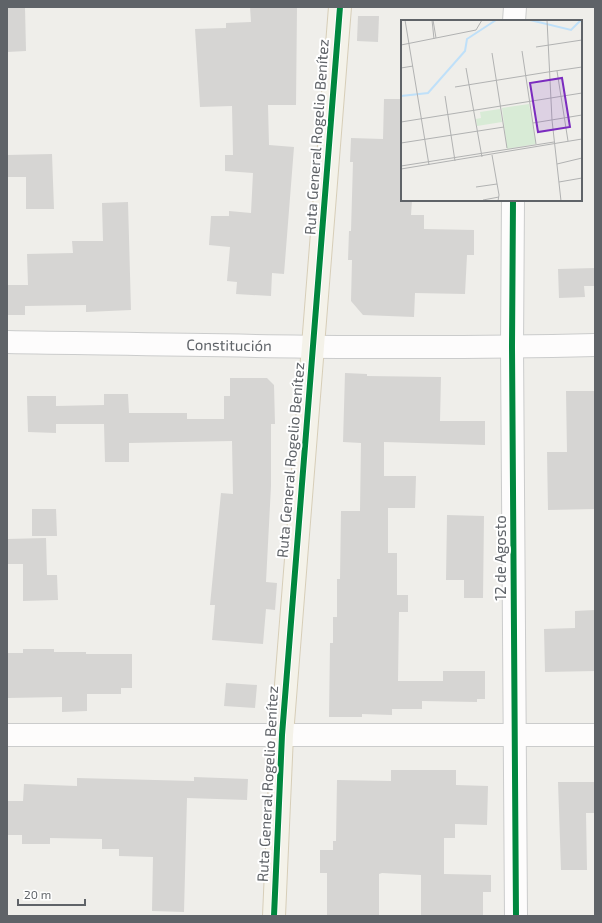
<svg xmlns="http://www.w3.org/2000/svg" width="602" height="923" viewBox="0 0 602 923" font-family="'Exo 2',sans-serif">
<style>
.building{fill:#d6d5d3}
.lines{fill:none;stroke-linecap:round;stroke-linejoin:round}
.minor-casing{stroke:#cbcccc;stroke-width:24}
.major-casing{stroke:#d7ceb8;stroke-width:24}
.minor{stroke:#fdfcfc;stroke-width:22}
.major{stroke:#f4f2e9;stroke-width:22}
.cycleway-casing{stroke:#fff;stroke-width:8}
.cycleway{stroke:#00873e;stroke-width:6}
.labels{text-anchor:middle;stroke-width:4;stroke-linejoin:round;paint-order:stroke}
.street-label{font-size:15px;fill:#5f6368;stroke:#fff}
.inset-river{fill:none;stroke:#bfe0f9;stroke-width:2}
.inset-road{fill:none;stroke:#b1b2b2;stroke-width:1}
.view{fill:#7b2cbf;fill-opacity:0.15;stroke:#7b2cbf;stroke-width:2}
.inset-edge{fill:none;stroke:#5f6368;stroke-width:2}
</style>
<rect width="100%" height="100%" fill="#efeeea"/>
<g class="building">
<polygon points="7,7 25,7 26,51 7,52"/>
<polygon points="250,7 297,7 296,105 268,105 269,145 294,147 284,274 272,273 271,296 236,294 237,282 227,281 230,247 209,245 211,216 229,216 229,211 251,213 253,173 225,171 225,155 233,155 232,106 200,107 195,29 226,28 226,23 251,22"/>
<polygon points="358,16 379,16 378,42 357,41"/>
<polygon points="384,99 402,99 402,200 412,200 411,215 424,215 424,229 474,230 474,255 467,255 465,294 415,293 414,317 363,315 351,301 352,260 348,260 349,231 351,231 353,162 350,162 351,138 383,139"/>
<polygon points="52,154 54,209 26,209 26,177 7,177 7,155"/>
<polygon points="128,202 131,310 86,312 86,305 25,306 25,315 7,315 7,285 28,285 27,254 73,253 72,241 103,241 102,203"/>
<polygon points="595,268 595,286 584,286 585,297 559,298 558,269"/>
<polygon points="345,373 367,374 367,376 441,377 440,421 485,421 485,445 384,442 384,476 416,476 415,508 388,508 388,553 397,553 397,595 408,595 408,612 399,612 398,681 443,681 443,671 485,671 485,699 477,699 477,702 422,701 422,709 392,709 392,715 362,714 362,717 329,717 330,643 333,643 333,617 337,617 337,579 340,579 341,511 360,511 361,443 343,442"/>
<polygon points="230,378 267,378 274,385 275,424 271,424 271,486 266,582 277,583 275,610 266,609 263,644 212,640 215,605 210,605 221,493 233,494 232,441 129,443 129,462 105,462 104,424 56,424 56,433 28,432 27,396 56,396 56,406 104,405 104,394 128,394 129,413 187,413 187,419 224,419 224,396 230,396"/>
<polygon points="566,391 595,391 595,509 548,510 547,452 567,452"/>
<polygon points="32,509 56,509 57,536 32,536"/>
<polygon points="447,515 484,516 483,598 464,598 464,580 446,580"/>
<polygon points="46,538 47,575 57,575 58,600 23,601 23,564 7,564 7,539"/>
<polygon points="595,610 595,671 545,672 544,629 575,628 575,611"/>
<polygon points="23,649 54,649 54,652 86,652 86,654 132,654 132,688 121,688 121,694 87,694 87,711 62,712 62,697 7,698 7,653 23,653"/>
<polygon points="226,683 257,685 255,708 224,706"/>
<polygon points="391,770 456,770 456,785 488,786 487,825 455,824 455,838 444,838 444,874 491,875 491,892 483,892 483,916 421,916 421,875 382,873 379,874 379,916 327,916 327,873 320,873 320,850 333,850 333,841 336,841 337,780 391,781"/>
<polygon points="194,777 248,779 247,800 187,798 184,912 152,911 153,857 119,856 119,849 102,849 102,839 50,838 50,844 22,844 22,835 7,835 7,801 23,801 24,784 77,786 77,778 194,781"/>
<polygon points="558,782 595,782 595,813 586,813 587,870 561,870"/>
</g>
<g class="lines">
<g class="minor-casing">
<g id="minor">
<polyline points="514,21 515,7"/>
<polyline points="513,200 512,347 516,916"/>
<path id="s1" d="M7 342C203 345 399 350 595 345"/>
<polyline points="7,735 595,735"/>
</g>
</g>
<g class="major-casing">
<polyline id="major" points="274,916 282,735 340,7"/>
</g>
<use href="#minor" class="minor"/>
<use href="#major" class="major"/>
<g class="cycleway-casing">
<g id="cycleway">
<polyline points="513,200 512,347 516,916"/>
<polyline points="274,916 282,735 340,7"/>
</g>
</g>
<use href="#cycleway" class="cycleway"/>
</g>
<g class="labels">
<g class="street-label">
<text transform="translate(317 137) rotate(-86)" y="5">Ruta General Rogelio Benítez</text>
<text dy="5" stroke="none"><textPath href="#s1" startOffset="222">Constitución</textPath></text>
<text transform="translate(291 460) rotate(-85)" y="5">Ruta General Rogelio Benítez</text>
<text transform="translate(501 558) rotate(-90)" y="5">12 de Agosto</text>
<text transform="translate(268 784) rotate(-87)" y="5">Ruta General Rogelio Benítez</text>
</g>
</g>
<g transform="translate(401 20)">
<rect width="181" height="181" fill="#efeeea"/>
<path d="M128 84 135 124 106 129 101 88ZM99 89 101 102 76 106 75 99 80 98 79 92Z" fill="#d8ebd6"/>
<path class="inset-river" d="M129 0 170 10 180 0M0 76 27 73 64 31 66 19 95 0"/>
<path class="inset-road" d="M4 0 28 145M31 0 33 19M32 0 35 18M146 0 151 100 160 181M0 25 75 10 81 0M135 27 181 20M121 31 135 124M91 33 106 128M0 48 12 46M65 48 81 137M156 51 167 121M147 52 181 47M54 67 147 52M44 76 54 141M0 102 181 73M132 103 181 95M0 123 103 107M91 135 98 175 97 181M156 144 181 138M0 146 153 122M0 149 181 119M158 162 181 158M75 167 96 164M82 180 98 177"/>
<path class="view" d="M161 58 169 107 137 112 129 63Z"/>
<rect width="181" height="181" class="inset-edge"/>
</g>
<rect width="602" height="923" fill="none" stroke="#5f6368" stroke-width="16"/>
<path d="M18 899v6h67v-6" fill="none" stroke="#5f6368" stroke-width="2"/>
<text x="24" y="899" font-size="12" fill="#5f6368" stroke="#ffffff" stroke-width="3" paint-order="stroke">20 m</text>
</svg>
